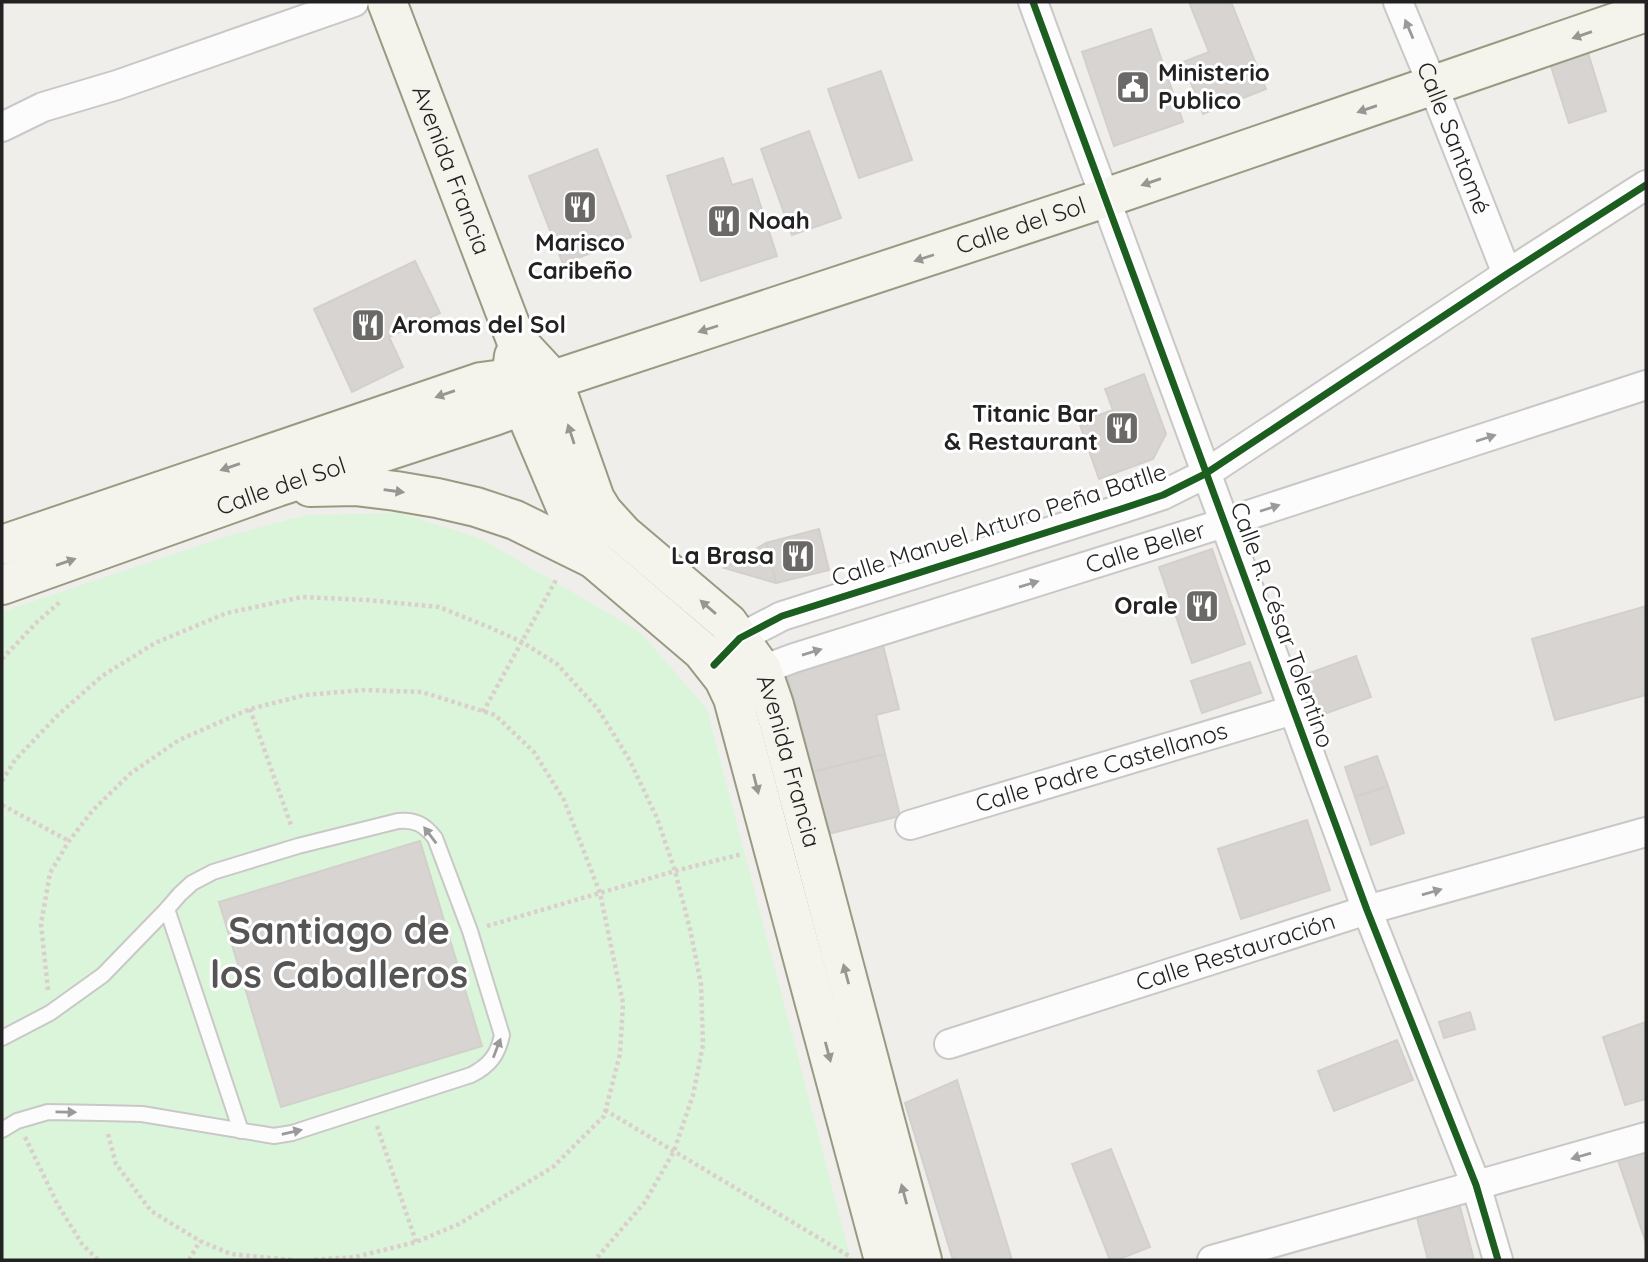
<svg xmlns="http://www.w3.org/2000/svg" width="1648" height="1262" viewBox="0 0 1648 1262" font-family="Quicksand,sans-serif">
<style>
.park{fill:#daf5da}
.building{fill:#d7d4d2;stroke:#d3d0cc;stroke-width:2}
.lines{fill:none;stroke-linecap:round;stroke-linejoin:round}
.service-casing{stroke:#c9c8c7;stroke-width:18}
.minor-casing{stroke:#c9c8c7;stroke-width:32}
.secondary-casing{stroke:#999a82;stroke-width:42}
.path{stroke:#dccecd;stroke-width:4.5;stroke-dasharray:3.5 3.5;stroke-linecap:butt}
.service{stroke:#fdfcfc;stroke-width:14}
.minor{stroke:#fdfcfc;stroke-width:28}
.secondary{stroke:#f4f4ed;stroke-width:38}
.cycleway-casing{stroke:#fff;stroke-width:11}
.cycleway{stroke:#1b5e20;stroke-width:7}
.oneway{fill:#9a9a9a}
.oneway2{fill:#969692}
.labels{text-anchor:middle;stroke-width:6;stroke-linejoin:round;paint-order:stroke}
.poi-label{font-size:24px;font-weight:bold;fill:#222;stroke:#fff;text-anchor:start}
.street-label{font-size:24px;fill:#222;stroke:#fff}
.town-label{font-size:38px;font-weight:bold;fill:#555;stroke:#fff}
</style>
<rect width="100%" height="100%" fill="#f0eeeb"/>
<polygon class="park" points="399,513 480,538 640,632 707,709 851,1260 2,1260 2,612 224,537 306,515"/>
<g class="building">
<polygon points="1189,2 1231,2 1266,89 1203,114 1183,62 1209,52"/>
<polygon points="1151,29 1183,122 1114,146 1082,52"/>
<polygon points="1585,43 1606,111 1569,123 1547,54"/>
<polygon points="881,71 912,160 859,178 828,89"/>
<polygon points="809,131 841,218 792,235 761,149"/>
<polygon points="597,149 631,237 563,264 529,176"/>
<polygon points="723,158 732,185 752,179 777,256 701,281 667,176"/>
<polygon points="415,261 440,313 389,337 403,367 352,392 314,309"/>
<polygon points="1144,374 1166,434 1153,459 1099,479 1079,422 1113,410 1105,389"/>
<polygon points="819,529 829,570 776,583 766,543"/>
<polygon points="766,543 776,583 724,568"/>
<polygon points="1212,549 1245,644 1192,663 1159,567"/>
<polygon points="1646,606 1646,695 1555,720 1532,639"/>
<polygon points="883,645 899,709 876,715 885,754 813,772 786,670"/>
<polygon points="1356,656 1371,697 1319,716 1304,675"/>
<polygon points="1250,662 1261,693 1202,713 1191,681"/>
<polygon points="885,754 900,816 828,834 813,772"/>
<polygon points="1377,756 1388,786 1355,797 1345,767"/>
<polygon points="1388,786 1404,833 1371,845 1355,797"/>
<polygon points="1307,820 1330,890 1241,919 1218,849"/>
<polygon points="420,841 482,1046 281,1107 219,902"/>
<polygon points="1470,1012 1475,1029 1444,1038 1439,1022"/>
<polygon points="1646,1022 1646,1099 1625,1105 1603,1037"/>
<polygon points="1397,1040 1413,1080 1334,1111 1318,1071"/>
<polygon points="957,1080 1012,1260 953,1260 905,1103"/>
<polygon points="1646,1147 1646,1243 1617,1157"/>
<polygon points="1111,1149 1150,1247 1117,1260 1110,1260 1072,1164"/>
<polygon points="1459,1203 1474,1260 1428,1260 1416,1214"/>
</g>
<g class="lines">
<g class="service-casing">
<g id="service">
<polyline points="167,909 241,1131"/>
<path d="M2 1038 50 1013 103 975 167 909 180 894 192 883 213 872 298 846 398 821C415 819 425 825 435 838L470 931 502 1035C498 1055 489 1066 471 1075L292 1133 274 1136 142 1114 102 1113 48 1112 17 1121 2 1130"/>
</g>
</g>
<g class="minor-casing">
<g id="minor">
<polyline points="1033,2 1367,910 1476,1185 1498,1260"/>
<path id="s1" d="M1398 2 1433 86 1507 274"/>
<polyline points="2,127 43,107 117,85 354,2"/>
<polyline points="727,651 740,638 782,616 1121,509 1163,495 1205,474 1507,274 1646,185"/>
<path id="s2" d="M743 674 762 670 794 658 1224 523 1646 385"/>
<path id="s3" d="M910 825 1293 710"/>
<path id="s4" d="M949 1044 1367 910 1646 832"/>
<polyline points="1212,1260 1646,1137"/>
</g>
</g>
<g class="secondary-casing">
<g id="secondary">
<path id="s5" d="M387 2 516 340 553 380 595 499 603 512 623 534 728 623 762 670 774 705 813 849 922 1260"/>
<polyline points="514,356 511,378 570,517 594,559 702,651 724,679 733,698 884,1260"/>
<polyline points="310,487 355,486 396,491 437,498 476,507 515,520 594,559"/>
<path id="s6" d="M2 545 481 382 511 378 553 380 1105 198 1646 12"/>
<path id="s7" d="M2 585 277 487 494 416 524 405 542 390"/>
</g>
</g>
<g class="path">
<polyline points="2,659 37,622 61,601"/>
<polyline points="250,709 292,828"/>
<polyline points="483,712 557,578"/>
<polyline points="2,781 15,760 57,716 102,676 155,643 227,613 302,597 367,600 439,607 491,628 522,642 557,664 598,709 629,759 657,818 675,871 690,929 701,984 703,1045 693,1095 674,1151 645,1202 595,1260"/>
<polyline points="2,805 69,841"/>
<polyline points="487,926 675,871 742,854"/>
<polyline points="48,990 41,924 50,873 69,841 93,810 130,774 179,740 250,709 305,695 364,690 422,692 495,715 534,752 564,800 600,893 623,1003 620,1054 604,1116 553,1167 459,1224 416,1242 355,1257 312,1260"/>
<polyline points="605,1110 849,1256"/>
<polyline points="377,1126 416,1242"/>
<polyline points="108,1134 116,1164 151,1211 200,1241 231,1254 292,1260"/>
<polyline points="25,1137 58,1205 82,1244 98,1260"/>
<polyline points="189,1260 200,1241"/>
</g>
<use href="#service" class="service"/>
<use href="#minor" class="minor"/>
<use href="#secondary" class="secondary"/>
<g class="cycleway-casing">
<g id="cycleway">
<polyline points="1033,2 1367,910 1476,1185 1498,1260"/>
<polyline points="714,665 740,638 782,616 1121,509 1163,495 1205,474 1507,274 1646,185"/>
</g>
</g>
<use href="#cycleway" class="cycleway"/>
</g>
<defs><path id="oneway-solid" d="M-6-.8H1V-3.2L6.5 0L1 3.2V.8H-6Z" transform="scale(1.75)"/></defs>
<g class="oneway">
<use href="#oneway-solid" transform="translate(1409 29) rotate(-113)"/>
<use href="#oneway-solid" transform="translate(1486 438) rotate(-18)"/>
<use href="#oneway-solid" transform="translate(1270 508) rotate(-18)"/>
<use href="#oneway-solid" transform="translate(1029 584) rotate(-17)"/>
<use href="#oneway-solid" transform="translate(812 652) rotate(-17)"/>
<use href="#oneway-solid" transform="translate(430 835) rotate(-127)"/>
<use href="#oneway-solid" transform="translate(1432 892) rotate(-16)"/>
<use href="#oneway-solid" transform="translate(497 1048) rotate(-69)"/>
<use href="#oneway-solid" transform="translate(66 1112) rotate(1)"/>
<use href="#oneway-solid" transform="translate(292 1132) rotate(-13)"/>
<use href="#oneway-solid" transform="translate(1581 1156) rotate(164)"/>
</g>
<g class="oneway2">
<use href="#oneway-solid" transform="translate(1582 35) rotate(161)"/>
<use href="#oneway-solid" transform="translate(1367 109) rotate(161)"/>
<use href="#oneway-solid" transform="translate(1151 182) rotate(161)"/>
<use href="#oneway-solid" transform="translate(924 258) rotate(162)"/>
<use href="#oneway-solid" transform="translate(708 329) rotate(162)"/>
<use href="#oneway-solid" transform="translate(445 394) rotate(161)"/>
<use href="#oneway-solid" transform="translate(571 434) rotate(-108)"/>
<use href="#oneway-solid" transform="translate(230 467) rotate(161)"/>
<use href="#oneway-solid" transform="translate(394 491) rotate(8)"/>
<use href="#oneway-solid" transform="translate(66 562) rotate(-19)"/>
<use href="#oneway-solid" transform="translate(708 607) rotate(-139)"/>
<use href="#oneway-solid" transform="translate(756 784) rotate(76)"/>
<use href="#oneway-solid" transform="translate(846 974) rotate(-105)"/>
<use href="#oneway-solid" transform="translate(828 1052) rotate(75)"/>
<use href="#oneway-solid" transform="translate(904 1194) rotate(-105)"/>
</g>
<defs>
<g id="civic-square" transform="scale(1.75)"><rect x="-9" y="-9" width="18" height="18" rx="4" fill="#6a6968" stroke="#fff"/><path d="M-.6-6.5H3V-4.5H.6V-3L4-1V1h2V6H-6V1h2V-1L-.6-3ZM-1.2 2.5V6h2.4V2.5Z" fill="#fff"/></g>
<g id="restaurant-square" transform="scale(1.75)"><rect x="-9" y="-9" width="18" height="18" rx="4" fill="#6a6968" stroke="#fff"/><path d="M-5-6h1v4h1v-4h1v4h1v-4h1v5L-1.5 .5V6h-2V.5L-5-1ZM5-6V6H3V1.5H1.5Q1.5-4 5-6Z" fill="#fff"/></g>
</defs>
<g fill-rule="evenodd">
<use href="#civic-square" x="1133" y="87"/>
<use href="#restaurant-square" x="580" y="207"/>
<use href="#restaurant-square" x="724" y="221"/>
<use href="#restaurant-square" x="368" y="325"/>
<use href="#restaurant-square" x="1122" y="428"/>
<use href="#restaurant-square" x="798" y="556"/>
<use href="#restaurant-square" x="1202" y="606"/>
</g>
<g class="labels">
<g class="poi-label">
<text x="1158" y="81">Ministerio<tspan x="1158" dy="28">Publico</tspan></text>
<text x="748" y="229">Noah</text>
<text x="580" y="251" text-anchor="middle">Marisco<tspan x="580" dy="28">Caribeño</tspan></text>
<text x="392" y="333">Aromas del Sol</text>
<text x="1098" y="422" text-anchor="end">Titanic Bar<tspan x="1098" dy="28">&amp; Restaurant</tspan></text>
<text x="774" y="564" text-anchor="end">La Brasa</text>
<text x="1178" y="614" text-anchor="end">Orale</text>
</g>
<g class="street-label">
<text dy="8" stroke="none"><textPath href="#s1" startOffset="147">Calle Santomé</textPath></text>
<text dy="8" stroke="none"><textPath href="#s5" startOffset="180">Avenida Francia</textPath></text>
<text dy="8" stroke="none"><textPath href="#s6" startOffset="1071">Calle del Sol</textPath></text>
<text dy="8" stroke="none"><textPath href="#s7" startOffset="296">Calle del Sol</textPath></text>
<text transform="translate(999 525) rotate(-18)" y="8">Calle Manuel Arturo Peña Batlle</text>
<text dy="8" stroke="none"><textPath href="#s2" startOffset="422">Calle Beller</textPath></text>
<text transform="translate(1282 625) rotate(70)" y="8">Calle R. César Tolentino</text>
<text dy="8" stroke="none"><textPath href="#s5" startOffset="878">Avenida Francia</textPath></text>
<text dy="8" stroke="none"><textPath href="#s3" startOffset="200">Calle Padre Castellanos</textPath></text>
<text dy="8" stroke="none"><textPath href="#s4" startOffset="301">Calle Restauración</textPath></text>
</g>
<g class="town-label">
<text x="339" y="944">Santiago de<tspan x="339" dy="44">los Caballeros</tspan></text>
</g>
</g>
<rect width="1648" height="1262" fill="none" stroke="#222222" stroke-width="7"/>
</svg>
